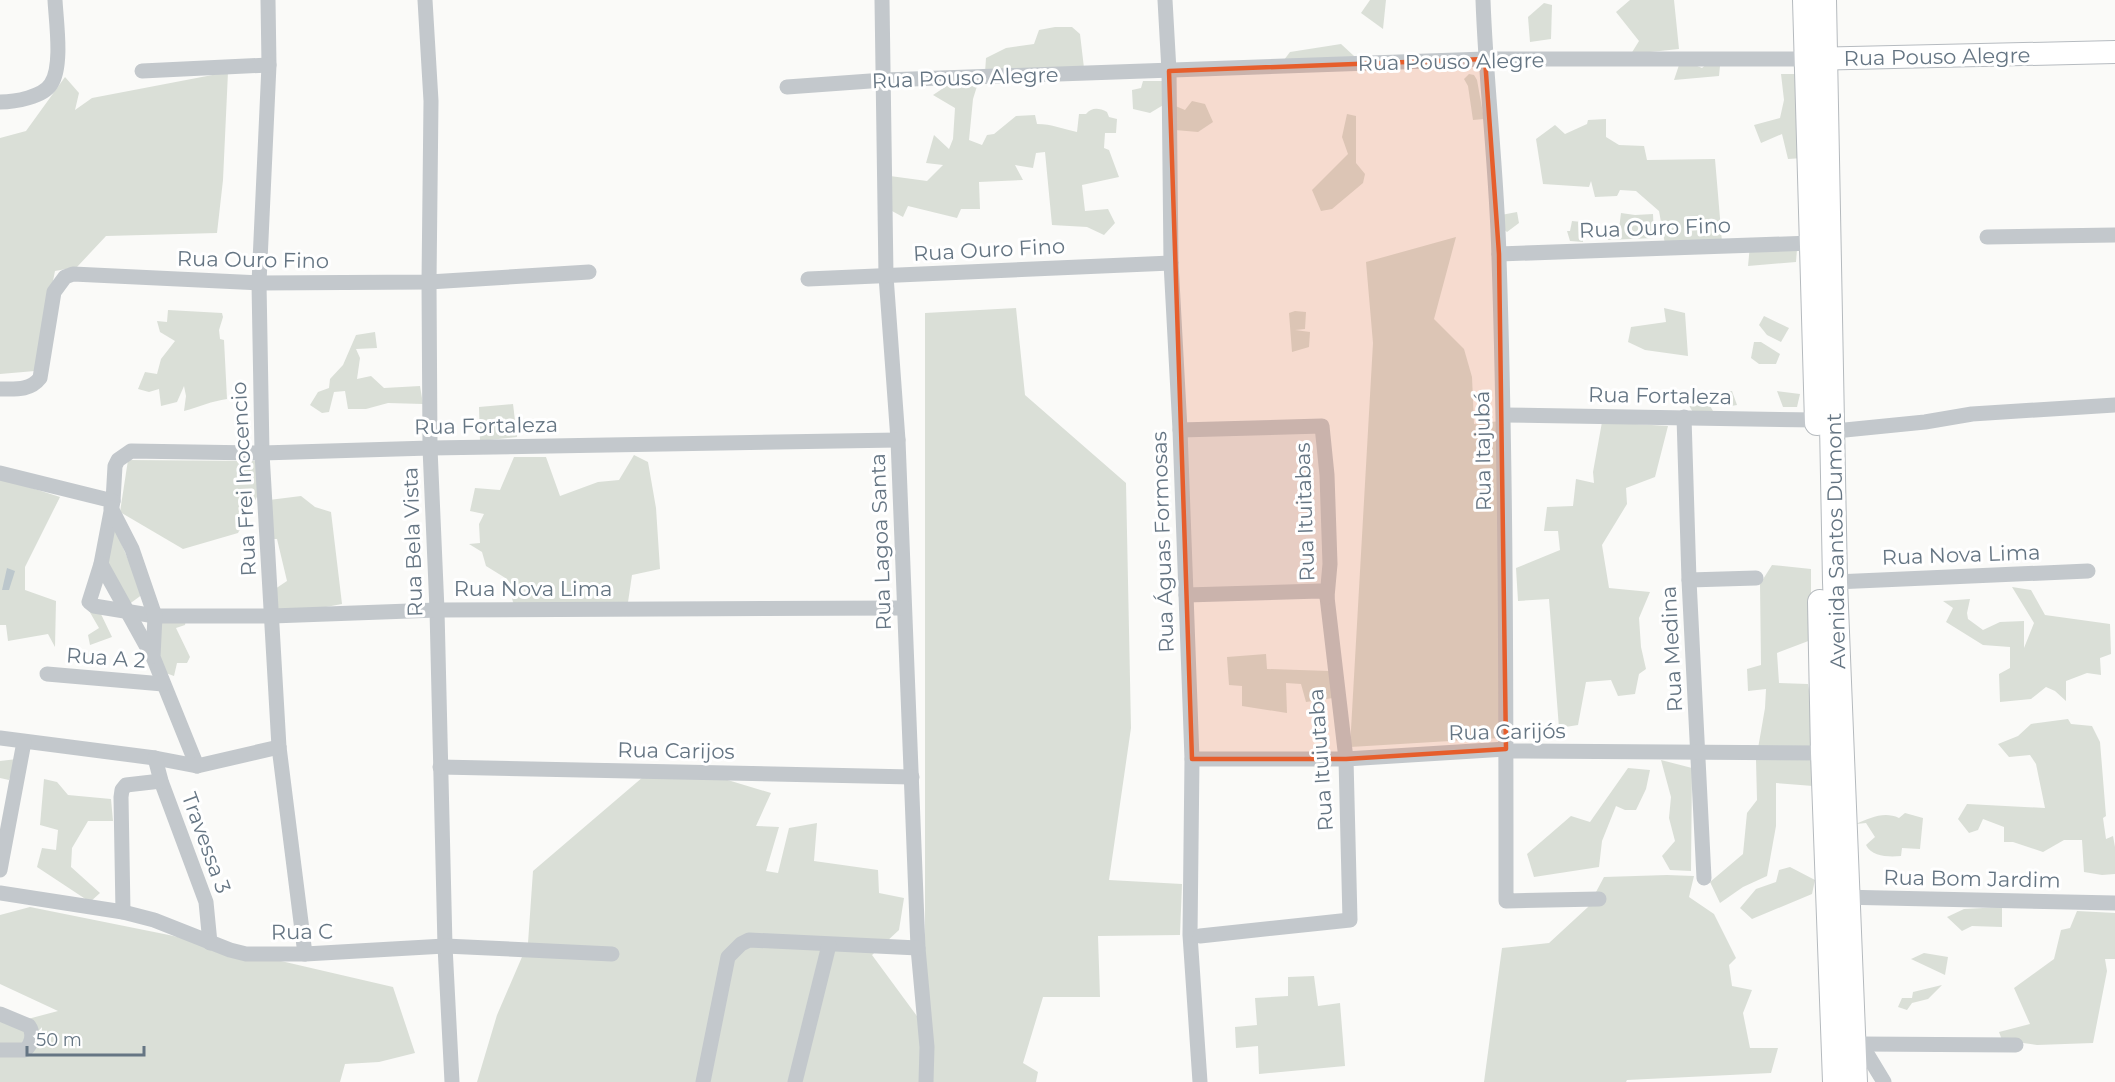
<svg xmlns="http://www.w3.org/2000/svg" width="2115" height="1082" viewBox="0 0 2115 1082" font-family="Montserrat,sans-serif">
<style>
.built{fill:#e8e9e9}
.green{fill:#dadfd7}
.water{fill:#bcc7cc}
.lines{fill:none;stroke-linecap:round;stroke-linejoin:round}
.secondary-casing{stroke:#b6bbc0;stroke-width:24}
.primary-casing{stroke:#b5babe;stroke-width:26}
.minor{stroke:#c3c8cc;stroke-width:15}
.secondary{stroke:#fff;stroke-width:22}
.primary{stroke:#fff;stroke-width:24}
.marked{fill:#e65e2c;fill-opacity:0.2;stroke:#e65e2c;stroke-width:4.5;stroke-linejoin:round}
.labels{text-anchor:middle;stroke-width:6;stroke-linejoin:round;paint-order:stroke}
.street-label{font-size:21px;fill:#657583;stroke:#fff}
</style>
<rect width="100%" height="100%" fill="#fafaf8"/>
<polygon class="built" points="1322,426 1327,597 1186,595 1180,430"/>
<g class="green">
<polygon points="1370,0 1386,0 1383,29 1361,13"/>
<polygon points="1630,0 1674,0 1679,49 1631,54 1639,41 1616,12"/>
<polygon points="1544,3 1552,5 1551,39 1530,42 1528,17"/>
<polygon points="1055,27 1072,27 1080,34 1084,68 985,73 986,58 1006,48 1034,44 1039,30"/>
<polygon points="1341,44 1354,56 1357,61 1281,64 1290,52"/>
<polygon points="1708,63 1720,66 1719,76 1674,80 1679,65 1695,65 1702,68"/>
<polygon points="228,72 223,180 217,233 106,236 77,267 55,271 35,371 0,374 0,138 26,131 65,77 79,93 75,110 92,98"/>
<polygon points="1469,74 1474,75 1477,80 1484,119 1473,120 1468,86 1464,79"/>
<polygon points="1781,74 1798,74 1803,158 1788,159 1782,134 1761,143 1754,125 1780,118 1784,100"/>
<polygon points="1143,81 1165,81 1165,104 1150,113 1133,109 1132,90 1141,88"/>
<path d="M951 83H978L973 99 969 140 982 145 987 135 994 134 1016 116 1035 115 1037 124C1052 124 1063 129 1077 132L1079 114H1086C1092 107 1099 108 1107 112L1109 117 1117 119 1116 133H1105L1104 148 1109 150 1119 177 1082 185 1085 211 1108 209 1115 223 1104 235 1087 227 1052 225 1045 152 1036 153 1033 168 1015 165 1023 180 979 182 980 209H961L957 218 908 206 903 217 892 211 890 176 927 181 943 165 926 163 934 135 949 149 953 139 955 108 933 95Z"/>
<polygon points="1192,101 1205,104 1213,122 1198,132 1175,130 1173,105 1185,110"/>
<polygon points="1347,114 1356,116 1356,163 1365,174 1363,183 1332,209 1321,211 1312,190 1348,154 1342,137"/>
<polygon points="1606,119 1606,137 1619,145 1644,146 1647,160 1715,159 1722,242 1665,244 1659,211 1636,191 1620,190 1617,196 1595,197 1591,181 1589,187 1543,184 1536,139 1555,125 1565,134 1587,124 1588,120"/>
<polygon points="1517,212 1519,223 1507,232 1502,228 1501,215"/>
<polygon points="1621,213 1635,215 1653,214 1654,238 1608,240 1609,228 1619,229"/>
<polygon points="1572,221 1582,222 1583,242 1570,241 1567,231 1570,231"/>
<polygon points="1456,237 1434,319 1464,349 1472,377 1474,424 1500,421 1500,738 1350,747 1373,343 1366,262"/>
<polygon points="1750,245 1797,249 1796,262 1748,266"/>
<polygon points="1016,308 1025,395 1126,483 1131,728 1109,880 1182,884 1180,935 1098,936 1100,997 1043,997 1023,1063 1038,1072 1036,1082 477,1082 497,1015 528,943 533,871 650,771 721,778 771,793 756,826 779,827 766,871 778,873 789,828 817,823 814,861 878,870 879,893 904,898 899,930 872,955 925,1027 925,313"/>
<polygon points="1664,308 1685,313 1688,356 1645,350 1628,342 1631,327 1666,322"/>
<path d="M168 310 222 313 223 317 219 330 220 339 224 340 227 399C212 401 199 407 184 411L186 396 184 386 177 402 161 406 159 389 149 392 138 389 145 372 157 374 161 359 175 341 160 332 157 321 167 322Z"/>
<polygon points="1295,311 1306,312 1305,329 1295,330 1310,332 1309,347 1292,352 1289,313"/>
<polygon points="1764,316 1789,328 1781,342 1767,335 1759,325"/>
<polygon points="375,332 377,348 356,349 360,358 357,379 371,376 384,388 420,386 423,404 388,403 366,409 348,409 345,391 334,392 329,412 322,413 310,405 318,392 329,388 330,379 343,365 356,335"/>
<polygon points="1754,342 1761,342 1780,354 1776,364 1759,364 1751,358"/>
<polygon points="1732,391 1737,405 1725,407 1715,392"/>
<polygon points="1777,391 1800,394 1797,407 1783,407"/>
<polygon points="1681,392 1703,394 1713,411 1694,414"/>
<polygon points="513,404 517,437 480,441 479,407"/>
<polygon points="1602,422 1668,426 1655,477 1626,488 1627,504 1602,545 1609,588 1650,592 1639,618 1641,647 1646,669 1639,674 1635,694 1618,696 1611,680 1586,682 1578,725 1559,728 1549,599 1518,601 1516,568 1560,550 1558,531 1544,531 1547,507 1573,506 1576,479 1594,483 1593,472"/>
<polygon points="634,455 648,462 656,508 660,569 632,575 627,609 514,606 507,579 486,566 482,552 469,544 480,543 479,524 484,514 470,511 475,488 500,490 514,457 546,457 560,496 598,482 619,480"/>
<polygon points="128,460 257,461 259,493 238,533 183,549 120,512"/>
<polygon points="0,478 60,497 25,567 25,590 56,601 55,647 48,634 8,641 6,625 0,625"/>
<polygon points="301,496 315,507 331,512 342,604 278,616 275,589 287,581 277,539 271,539 269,500"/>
<polygon points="112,522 143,594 128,605 106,563"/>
<polygon points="1772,565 1811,569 1811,640 1777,653 1779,683 1808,684 1810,696 1813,786 1776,783 1776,826 1767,876 1743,887 1720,903 1710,882 1743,854 1747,813 1757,800 1756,760 1765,708 1766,689 1748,691 1747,669 1761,665 1760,584"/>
<polygon points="2012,587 2031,590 2045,615 2110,624 2111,654 2100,658 2101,675 2087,673 2066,681 2066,701 2055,691 2046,687 2031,699 2000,702 1999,674 2010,668 2010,647 1983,645 1946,622 1953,608 1943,601 1970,599 1967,613 1968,619 1983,630 2000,622 2024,621 2024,648 2034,623"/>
<polygon points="88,609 99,610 112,637 90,645 88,635 99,628"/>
<polygon points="159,620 186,620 185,625 176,628 190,657 187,663 177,663 174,676 163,672 153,657"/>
<polygon points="1266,654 1267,669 1329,671 1333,698 1306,702 1301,684 1286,683 1287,713 1242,706 1242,686 1229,685 1227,657"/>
<polygon points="2068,719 2071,724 2092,726 2100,742 2106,816 2103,818 2106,839 2113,836 2115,847 2115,874 2102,875 2084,872 2082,840 2064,840 2043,852 2013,842 2004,842 2004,827 1983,819 1978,830 1969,833 1958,819 1967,804 2045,808 2036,764 2030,755 2009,757 1998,744 2018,736 2031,724"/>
<polygon points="17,759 9,780 0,778 0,761"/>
<polygon points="1661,760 1692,768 1691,871 1670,870 1662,856 1675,841 1669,818 1671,797"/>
<polygon points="1628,768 1650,770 1646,789 1636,810 1625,810 1616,806 1602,841 1599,867 1534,877 1527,854 1571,816 1590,822"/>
<polygon points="44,779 57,782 68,795 111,799 113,821 88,821 72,848 71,867 100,893 90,902 37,867 42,848 56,850 58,830 40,825"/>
<path d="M1905 813 1923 818 1920 849 1902 848 1901 856C1889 857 1872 857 1866 845L1875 837 1866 823 1856 824C1870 818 1884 811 1899 818Z"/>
<polygon points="1790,867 1815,880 1812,894 1752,919 1740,908 1756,889 1776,882 1779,870"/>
<polygon points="1667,875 1694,876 1689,897 1714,914 1736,958 1729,965 1732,986 1752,990 1743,1013 1750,1048 1778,1048 1771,1073 1627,1080 1626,1082 1484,1082 1502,948 1549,943 1588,907 1604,877"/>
<polygon points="30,907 169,935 393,987 415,1053 379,1062 345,1064 340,1082 0,1082 0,1021 9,1024 58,1011 0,984 0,915"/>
<polygon points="2002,907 2002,927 1972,926 1962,931 1947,917 1964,909"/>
<polygon points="2077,911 2115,913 2115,959 2105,959 2107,971 2093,1043 2037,1045 2002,1040 1999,1032 2030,1024 2014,988 2054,959 2061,930 2070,928"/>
<polygon points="1924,953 1948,957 1945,975 1911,959"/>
<polygon points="1314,976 1318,1006 1340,1003 1345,1066 1259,1074 1258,1046 1236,1048 1235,1027 1257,1025 1255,998 1288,996 1288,977"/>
<polygon points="1942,985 1928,999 1912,1003 1907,1010 1898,1007 1902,998 1912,998 1913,992"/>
</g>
<polygon class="water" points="7,568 15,571 9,590 2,590"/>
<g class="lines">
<g class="secondary-casing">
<polyline id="secondary" points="1808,59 2115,52"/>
</g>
<g class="primary-casing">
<g id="primary">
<polyline points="1805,0 1817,423"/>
<polyline points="1824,0 1835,582 1855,1082"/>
<polyline points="1820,602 1823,753 1835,1082"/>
</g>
</g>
<g class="minor">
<polyline points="268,0 269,65 259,283 262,453 279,747 305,954"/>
<polyline points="425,0 431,101 429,282 430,448 437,610 445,946 452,1082"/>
<polyline points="882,0 886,276 898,440 918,948 927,1047 926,1082"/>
<polyline points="1165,0 1169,71 1171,263 1180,430 1192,759 1190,935 1200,1082"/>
<path d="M1483 0C1486 86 1497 172 1499 258 1506 472 1506 687 1506 901L1599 899"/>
<polyline points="142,71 269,65"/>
<polyline points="787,87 884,80 1485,59 1807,59"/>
<path d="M0 102C15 102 43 97 51 84 63 66 56 21 55 0"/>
<polyline points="1987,237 2115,235"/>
<polyline points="1499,254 1812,243"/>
<polyline points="808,279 1171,263"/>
<path d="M0 389C15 389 30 391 40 378L54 292 65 277 73 274 259 283 429 282 589 272"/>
<polyline points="1504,415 1817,420"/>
<polyline points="1684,417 1689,580 1704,878"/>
<polyline points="1180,430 1322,426 1327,475 1330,564 1327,597 1346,759 1350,920 1200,936"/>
<polyline points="1825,432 1925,422 1972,414 2115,405"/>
<polyline points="898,440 430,448 262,453 131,451 118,460 115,466 113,501 101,564 89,602 94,606 155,616 272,616 437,610 904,608"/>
<polyline points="0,473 113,501"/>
<polyline points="111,508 132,549 155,616 153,657 197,766"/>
<polyline points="101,564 152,656"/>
<polyline points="1689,580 1756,578"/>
<polyline points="1835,582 2088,571"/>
<polyline points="1186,595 1320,591 1325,592 1327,597"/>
<polyline points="47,674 163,684"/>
<polyline points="0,738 155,758 197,766 279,747"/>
<polyline points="155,758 161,781 206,902 210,943"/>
<polyline points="1192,759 1346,759 1506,749 1511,751 1823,753"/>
<polyline points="440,767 912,777"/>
<polyline points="0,870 24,742"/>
<polyline points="0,893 123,912 154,920 230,950 246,954 305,954 445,946 612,954"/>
<polyline points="1839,897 2115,903"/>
<polyline points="123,912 121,797 122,790 126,785 161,781"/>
<path d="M0 1014 29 1026C34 1033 32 1045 25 1050H0"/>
<polyline points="1853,1044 1861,1044 1884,1082"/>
<polyline points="1861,1044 2016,1045"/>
<polyline points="703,1082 728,957 741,944 749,940 918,948"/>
<polyline points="795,1082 829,945"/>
</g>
<use href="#secondary" class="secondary"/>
<use href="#primary" class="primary"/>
</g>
<path class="marked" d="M1485 59 1499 254 1506 749 1346 759H1192L1169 71Z"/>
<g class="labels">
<g class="street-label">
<text transform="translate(1937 57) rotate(-1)" y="7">Rua Pouso Alegre</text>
<text transform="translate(1451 62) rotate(-1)" y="7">Rua Pouso Alegre</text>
<text transform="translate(965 78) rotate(-2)" y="7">Rua Pouso Alegre</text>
<text transform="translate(1655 228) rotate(-2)" y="7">Rua Ouro Fino</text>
<text transform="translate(989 250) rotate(-3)" y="7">Rua Ouro Fino</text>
<text transform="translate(253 260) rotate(1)" y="7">Rua Ouro Fino</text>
<text transform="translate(1660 396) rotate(1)" y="7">Rua Fortaleza</text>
<text transform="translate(486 426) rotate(-1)" y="7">Rua Fortaleza</text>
<text transform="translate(1483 451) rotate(-91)" y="7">Rua Itajubá</text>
<text transform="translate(244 479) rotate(-93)" y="7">Rua Frei Inocencio</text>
<text transform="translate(1305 512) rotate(-92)" y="7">Rua Ituitabas</text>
<text transform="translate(1836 541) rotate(-91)" y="7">Avenida Santos Dumont</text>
<text transform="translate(413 542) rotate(-92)" y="7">Rua Bela Vista</text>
<text transform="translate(881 542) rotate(-92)" y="7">Rua Lagoa Santa</text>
<text transform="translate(1163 542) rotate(-92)" y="7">Rua Águas Formosas</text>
<text transform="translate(1961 555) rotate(-2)" y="7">Rua Nova Lima</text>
<text x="533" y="596">Rua Nova Lima</text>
<text transform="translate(1672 649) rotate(-93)" y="7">Rua Medina</text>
<text transform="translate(106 658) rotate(4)" y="7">Rua A 2</text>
<text transform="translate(1507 732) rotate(-1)" y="7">Rua Carijós</text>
<text transform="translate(676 751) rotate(1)" y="7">Rua Carijos</text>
<text transform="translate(1321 760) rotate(-94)" y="7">Rua Ituiutaba</text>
<text transform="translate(206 843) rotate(70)" y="7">Travessa 3</text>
<text transform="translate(1972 879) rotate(1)" y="7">Rua Bom Jardim</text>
<text transform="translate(302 932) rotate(-1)" y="7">Rua C</text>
</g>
</g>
<path d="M27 1046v9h117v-9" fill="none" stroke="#657583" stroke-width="3"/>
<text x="36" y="1046" font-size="18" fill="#657583" stroke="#ffffff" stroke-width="4.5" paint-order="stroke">50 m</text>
</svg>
